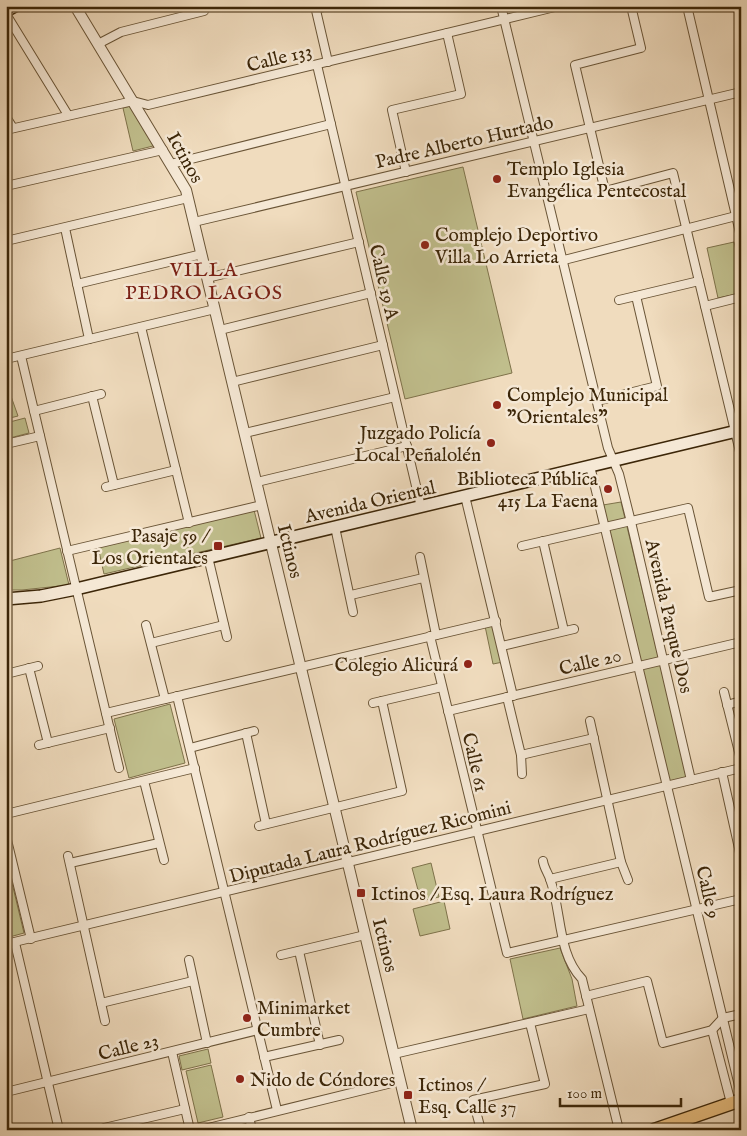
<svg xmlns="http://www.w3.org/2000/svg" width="747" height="1136" viewBox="0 0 747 1136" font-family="'IM FELL English',serif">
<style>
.green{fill:#c0be8c;stroke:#7e724a}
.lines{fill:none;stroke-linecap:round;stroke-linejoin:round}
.minor-casing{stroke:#695436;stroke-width:10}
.tertiary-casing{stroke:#695436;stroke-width:12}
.secondary-casing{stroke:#3c2608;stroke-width:14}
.primary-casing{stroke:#3c2608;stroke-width:15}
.minor{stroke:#f5e8d5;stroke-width:8}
.tertiary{stroke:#f5e8d5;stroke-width:10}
.secondary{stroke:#f5e8d5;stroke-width:11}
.primary{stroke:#e8be7f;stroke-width:12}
.poi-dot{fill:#8f2418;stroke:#f5e8d5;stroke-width:2}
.labels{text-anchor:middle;stroke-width:5;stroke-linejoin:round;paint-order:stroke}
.street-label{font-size:19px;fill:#3c2608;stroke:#f5e8d5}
.poi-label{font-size:19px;fill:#3c2608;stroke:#f5e8d5;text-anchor:start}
.neighbourhood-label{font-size:20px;letter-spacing:1px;fill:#7a1f14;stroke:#f5e8d5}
</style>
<rect width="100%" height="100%" fill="#f0dcbe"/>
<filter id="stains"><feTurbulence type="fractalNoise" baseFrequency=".004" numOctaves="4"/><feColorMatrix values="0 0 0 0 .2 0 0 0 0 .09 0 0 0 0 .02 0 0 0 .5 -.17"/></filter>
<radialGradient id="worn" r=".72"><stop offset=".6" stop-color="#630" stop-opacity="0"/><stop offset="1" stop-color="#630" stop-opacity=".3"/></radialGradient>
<g class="green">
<polygon points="131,106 157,145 133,151 123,108"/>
<polygon points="463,167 512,373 405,399 356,192"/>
<polygon points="734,242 741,271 741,293 718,298 707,248"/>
<polygon points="6,382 18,416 6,419"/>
<polygon points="25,418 29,433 6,439 6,423"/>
<polygon points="621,502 688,779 670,783 603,505"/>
<polygon points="254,510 261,538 104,574 98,547"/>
<polygon points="60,548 69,585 22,590 6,590 6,562"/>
<polygon points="494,624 503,662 493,664 485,626"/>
<polygon points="170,704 185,763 129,778 114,719"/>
<polygon points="6,858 24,933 6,938"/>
<polygon points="431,863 439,897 421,901 412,868"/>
<polygon points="444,901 450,929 420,936 413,909"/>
<polygon points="560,948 572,979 577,1006 523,1019 510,959"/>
<polygon points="208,1049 211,1063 182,1070 179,1056"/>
<polygon points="211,1065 223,1117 198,1123 186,1071"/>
</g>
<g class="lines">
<g class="minor-casing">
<g id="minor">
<polyline points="315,6 328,62"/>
<polyline points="501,6 608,448 619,474 631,522 691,780"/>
<polyline points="631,6 641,48 575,65 605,191 673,173 741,456"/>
<polyline points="687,6 741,237"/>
<polyline points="316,9 328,6"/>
<polyline points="6,14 68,115"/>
<polyline points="98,44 121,32 204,11"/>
<polyline points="317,65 421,507"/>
<polyline points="6,117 13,128"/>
<polyline points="6,130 133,101 148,105 559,6"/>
<polyline points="171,164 331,124"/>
<polyline points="406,172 392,110 461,94 447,33"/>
<polyline points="6,186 163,150"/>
<polyline points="194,222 741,92"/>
<polyline points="65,228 89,339"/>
<polyline points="6,241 188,198"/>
<polyline points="564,260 736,216"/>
<polyline points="207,278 359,242"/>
<polyline points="77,284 202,254"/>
<polyline points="619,300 699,281"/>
<polyline points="705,306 741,297"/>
<polyline points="141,327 189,523"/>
<polyline points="220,330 371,293"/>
<polyline points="21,356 119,768"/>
<polyline points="6,359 215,309"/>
<polyline points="232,382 383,345"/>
<polyline points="92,396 114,485"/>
<polyline points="597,401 657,386 636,296"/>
<polyline points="34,411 101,394"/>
<polyline points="245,433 395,397"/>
<polyline points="6,444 40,436"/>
<polyline points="590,466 741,1094"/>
<polyline points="257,482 407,446"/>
<polyline points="106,487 176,470"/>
<polyline points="465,496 513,696"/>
<polyline points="335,527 353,612"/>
<polyline points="543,541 564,631"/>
<polyline points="522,546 688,508 709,597 741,590"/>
<polyline points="67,551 262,505"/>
<polyline points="208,557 227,637"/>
<polyline points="420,557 436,635"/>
<polyline points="351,595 423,578"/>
<polyline points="146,625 165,699"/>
<polyline points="430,636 507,953 741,899"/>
<polyline points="151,643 224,625"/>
<polyline points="502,646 574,629"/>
<polyline points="29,668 48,743"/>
<polyline points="6,674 38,666"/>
<polyline points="724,692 741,760"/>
<polyline points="177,696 277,1110"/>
<polyline points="507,697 521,755 522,774"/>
<polyline points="373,703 442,687"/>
<polyline points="727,705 741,701"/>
<polyline points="448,711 741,642"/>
<polyline points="106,713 496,621"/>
<polyline points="590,721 621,862 628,880"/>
<polyline points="246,733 266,824"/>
<polyline points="39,745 110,728"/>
<polyline points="190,748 254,731"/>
<polyline points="521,755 594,738"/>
<polyline points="722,772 740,853"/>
<polyline points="144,781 164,860"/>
<polyline points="6,814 195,768"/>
<polyline points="259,826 402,791 382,701"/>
<polyline points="6,836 31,939"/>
<polyline points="68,856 105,1021"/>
<path d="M543 861C544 868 548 873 550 879 562 911 557 953 582 979L619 1130"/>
<polyline points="70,863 159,843"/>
<polyline points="550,879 621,862"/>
<polyline points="15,943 59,1130"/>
<polyline points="6,944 741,768"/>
<polyline points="299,951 320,1045"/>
<polyline points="281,955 365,935"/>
<polyline points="189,960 207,1043"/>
<polyline points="586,996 647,981 663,1043 712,1030 723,1018 741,1014"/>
<polyline points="101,1003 193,981"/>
<polyline points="712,1030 731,1103"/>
<polyline points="172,1052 190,1130"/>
<polyline points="394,1054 589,1009"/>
<polyline points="264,1057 339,1040"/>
<polyline points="6,1092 258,1030"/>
<polyline points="249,1117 252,1130"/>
<polyline points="104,1128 185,1109"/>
<polyline points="200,1130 400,1081"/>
<polyline points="481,1130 473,1100 545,1084 530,1023"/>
</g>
</g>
<g class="tertiary-casing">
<polyline id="tertiary" points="75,6 186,190 412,1130"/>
</g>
<g class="secondary-casing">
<g id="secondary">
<polyline points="6,11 15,6"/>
<polyline points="6,599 41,596 76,589 741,430"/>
</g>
</g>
<g class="primary-casing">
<g id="primary">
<polyline points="654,1130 741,1100"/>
<polyline points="738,1130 741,1129"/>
</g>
</g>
<use href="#minor" class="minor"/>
<use href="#tertiary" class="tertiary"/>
<use href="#secondary" class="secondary"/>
<use href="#primary" class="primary"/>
</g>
<g class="poi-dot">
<circle cx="497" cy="179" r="5"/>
<circle cx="425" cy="245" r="5"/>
<circle cx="497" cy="405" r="5"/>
<circle cx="491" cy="443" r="5"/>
<circle cx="608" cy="489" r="5"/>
<rect x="213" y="541" width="10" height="10" rx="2.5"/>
<circle cx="468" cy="664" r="5"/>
<rect x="356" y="888" width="10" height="10" rx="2.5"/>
<circle cx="247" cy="1018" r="5"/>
<circle cx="240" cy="1079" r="5"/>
<rect x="403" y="1090" width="10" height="10" rx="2.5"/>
</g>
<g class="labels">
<g class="street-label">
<text transform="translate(279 57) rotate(-14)" y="7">Calle 133</text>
<text transform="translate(464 141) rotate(-13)" y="7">Padre Alberto Hurtado</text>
<text transform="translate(186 157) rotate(61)" y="7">Ictinos</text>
<text transform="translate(385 282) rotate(77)" y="7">Calle 19 A</text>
<text transform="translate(370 501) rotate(-13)" y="7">Avenida Oriental</text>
<text transform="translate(291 551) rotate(76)" y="7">Ictinos</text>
<text transform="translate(670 616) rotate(77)" y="7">Avenida Parque Dos</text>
<text transform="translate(590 661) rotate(-13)" y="7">Calle 20</text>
<text transform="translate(476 762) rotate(77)" y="7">Calle 61</text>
<text transform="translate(370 841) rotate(-14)" y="7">Diputada Laura Rodríguez Ricomini</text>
<text transform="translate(709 892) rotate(77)" y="7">Calle 9</text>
<text transform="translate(386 945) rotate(76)" y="7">Ictinos</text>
<text transform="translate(128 1046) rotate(-14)" y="7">Calle 23</text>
</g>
<g class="poi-label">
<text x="507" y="175">Templo Iglesia<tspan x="507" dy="22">Evangélica Pentecostal</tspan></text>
<text x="435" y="241">Complejo Deportivo<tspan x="435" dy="22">Villa Lo Arrieta</tspan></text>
<text x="507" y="401">Complejo Municipal<tspan x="507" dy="22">"Orientales"</tspan></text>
<text x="481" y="439" text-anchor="end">Juzgado Policía<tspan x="481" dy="22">Local Peñalolén</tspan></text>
<text x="598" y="485" text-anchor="end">Biblioteca Pública<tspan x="598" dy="22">415 La Faena</tspan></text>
<text x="208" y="542" text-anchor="end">Pasaje 59 /<tspan x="208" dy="22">Los Orientales</tspan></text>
<text x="458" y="671" text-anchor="end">Colegio Alicurá</text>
<text x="371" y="900">Ictinos / Esq. Laura Rodríguez</text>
<text x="257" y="1014">Minimarket<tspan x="257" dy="22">Cumbre</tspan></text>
<text x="250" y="1086">Nido de Cóndores</text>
<text x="418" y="1091">Ictinos /<tspan x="418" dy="22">Esq. Calle 37</tspan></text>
</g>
<g class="neighbourhood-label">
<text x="204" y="276">VILLA<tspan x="204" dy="23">PEDRO LAGOS</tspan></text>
</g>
</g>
<rect width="747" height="1136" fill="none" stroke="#f0dcbe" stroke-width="25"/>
<rect x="8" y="8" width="732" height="1121" fill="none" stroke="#3c2608" stroke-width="2.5"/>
<rect x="12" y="12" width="722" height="1111" fill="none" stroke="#3c2608"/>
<path d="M560 1098v8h121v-8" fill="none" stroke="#3c2608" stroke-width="2.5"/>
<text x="567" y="1098" font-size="15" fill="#3c2608" stroke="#f5e8d5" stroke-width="4" paint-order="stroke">100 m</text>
<rect width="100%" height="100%" filter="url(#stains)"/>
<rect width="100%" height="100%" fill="url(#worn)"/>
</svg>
